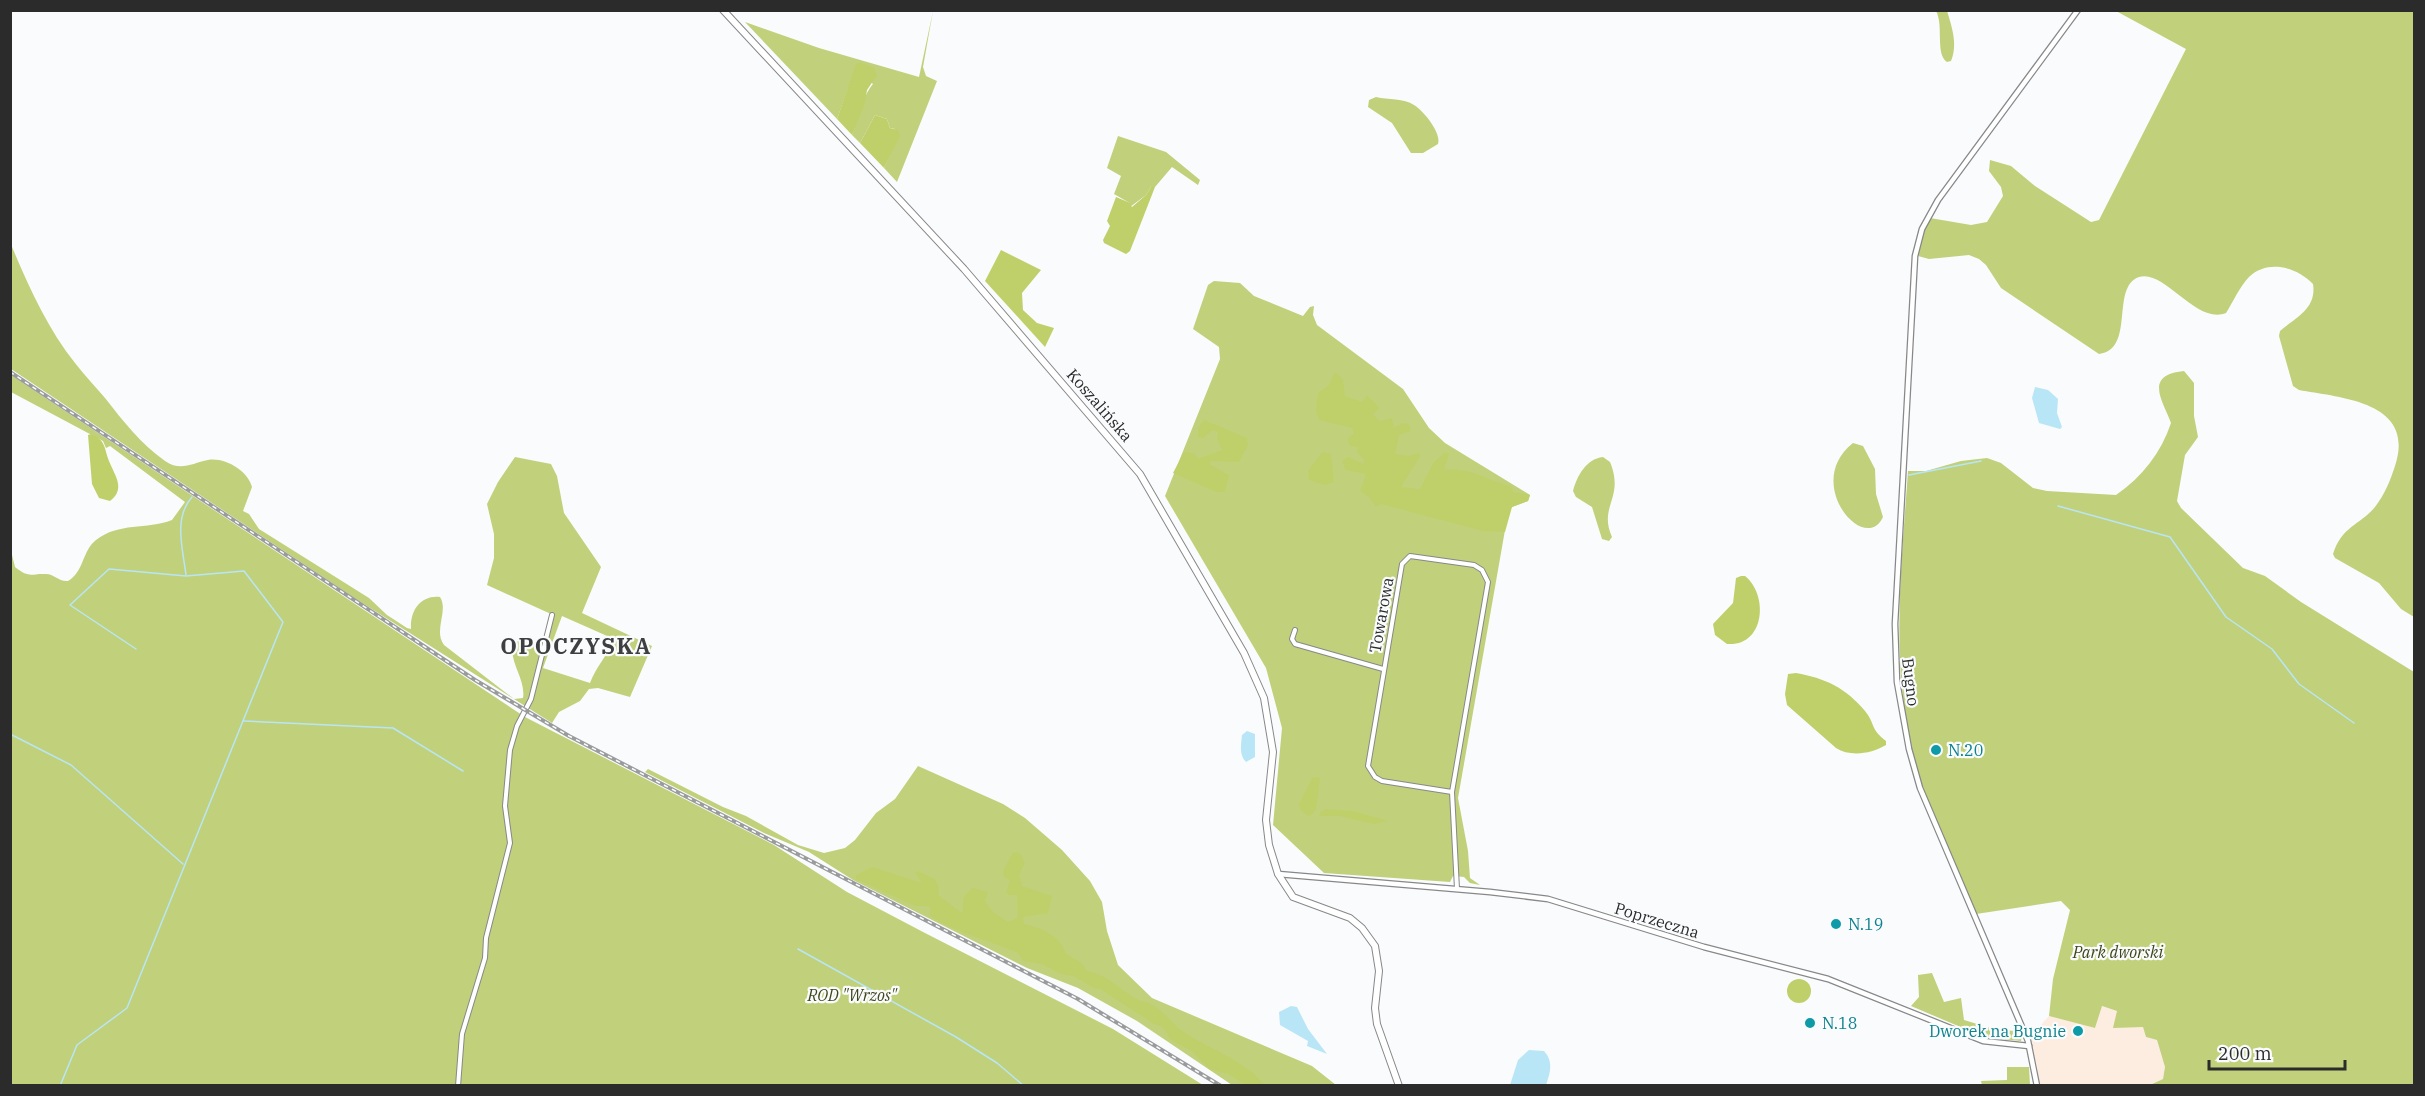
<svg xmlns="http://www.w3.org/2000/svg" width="2425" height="1096" viewBox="0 0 2425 1096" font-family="'IBM Plex Serif',serif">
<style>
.commercial{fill:#fdede1}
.green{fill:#c1d07a;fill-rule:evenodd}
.forest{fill:#bfd06a}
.water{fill:#b9e6f6}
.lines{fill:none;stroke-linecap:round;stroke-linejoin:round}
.stream{stroke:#b9e6f6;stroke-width:1.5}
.minor-casing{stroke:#87888a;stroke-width:6}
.tertiary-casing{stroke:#87888a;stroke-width:7}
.trunk-casing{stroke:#87888a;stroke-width:8}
.minor{stroke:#fff;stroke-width:4}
.tertiary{stroke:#fff;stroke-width:4.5}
.trunk{stroke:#fff;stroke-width:6}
.rail-casing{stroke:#9a9b9c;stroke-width:4}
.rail{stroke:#fafbfc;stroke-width:1.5;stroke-dasharray:4.5;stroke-linecap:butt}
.culture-dot{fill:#0f9aa8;stroke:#fafbfc;stroke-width:2}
.labels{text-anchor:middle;stroke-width:4.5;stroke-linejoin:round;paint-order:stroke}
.street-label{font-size:16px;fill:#2b2b2c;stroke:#fafbfc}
.culture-label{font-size:16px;fill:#0d838f;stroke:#fafbfc;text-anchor:start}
.park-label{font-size:16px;font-style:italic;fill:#3f461c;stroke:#fafbfc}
.district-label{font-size:22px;font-weight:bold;letter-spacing:1.5px;fill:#3e3f40;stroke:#fafbfc}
</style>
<rect width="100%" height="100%" fill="#fafbfc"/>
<polygon class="commercial" points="2101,1006 2118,1011 2114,1028 2137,1025 2143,1027 2146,1037 2157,1040 2165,1067 2163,1079 2150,1085 2039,1085 2037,1065 2026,1030 2039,1027 2049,1016 2095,1028"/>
<g class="green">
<path d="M2126 10 2414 11V617L2401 609 2379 583 2335 558 2333 554C2342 526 2360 525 2375 507 2385 494 2390 481 2395 466 2416 402 2343 398 2299 390L2293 386 2279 336 2280 331C2295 318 2317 309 2313 284 2297 267 2268 259 2249 277 2240 286 2233 302 2226 313 2196 325 2165 269 2139 277 2110 287 2136 349 2099 354L2001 288 1986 265 1979 259 1969 255 1929 259 1918 256 1921 238 1930 218 1971 225 1987 222 2003 196 2001 187 1989 171 1990 160 2011 166 2035 186 2091 222 2099 220 2186 49 2116 11Z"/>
<path d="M933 11 923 67 926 76 937 81 897 182 884 168 894 146 895 129 890 128 887 119 875 115 860 143 852 135C858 120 863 95 873 84L855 69 837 119 745 22 819 48 919 77Z"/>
<path d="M1936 11H1947C1952 27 1958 45 1951 61L1947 62C1935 54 1944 25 1936 11Z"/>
<path d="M1376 97C1388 100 1404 98 1414 105 1424 111 1442 134 1438 144L1423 153H1411L1392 123 1368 107 1369 100Z"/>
<polygon points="1118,136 1166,152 1200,180 1198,185 1172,167 1155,187 1151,187 1146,195 1130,207 1128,202 1114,194 1121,176 1107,168"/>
<path d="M10 242C27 283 47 328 75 363 84 375 95 386 105 398 123 421 141 444 165 461 181 472 192 463 208 460 225 457 248 471 252 487L243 511 249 514 259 529 369 598 387 615 407 628 411 629C410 611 420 595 440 597 449 611 433 630 444 645L514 699 523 698C526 679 509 663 513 645L518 641 528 640 541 654 551 614 487 585 494 558V534L487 504 498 482 515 457 551 464 557 476 564 513 601 567 582 613 652 646 630 697 598 688 589 689 580 701 559 712 552 723 356 599 11 369ZM562 616 614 639C607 656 596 667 590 683L543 668Z"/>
<polygon points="1214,281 1240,283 1254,296 1303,316 1310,307 1314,306 1313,315 1317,325 1403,389 1429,428 1445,443 1530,495 1528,501 1512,507 1508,513 1458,798 1468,851 1470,878 1480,885 1470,883 1464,877 1453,876 1450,882 1324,873 1273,825 1282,728 1266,668 1165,496 1220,359 1219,347 1193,329 1208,285"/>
<path d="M2184 371 2194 383V416L2198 437 2185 455 2177 501 2181 508 2243 568 2265 576 2301 602 2414 672V1085H2150L2163 1079 2165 1067 2157 1040 2146 1037 2143 1027 2113 1028 2117 1011 2102 1006 2095 1028 2049 1016 2053 979 2070 910 2061 901 1976 914C1956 867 1932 820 1917 770 1889 672 1901 572 1908 471H1926L1961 461 1987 458 2001 463 2033 488 2047 491 2116 495C2142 477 2161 453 2171 423 2163 401 2143 375 2184 371Z"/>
<path d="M11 375 525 717 774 845 847 892 925 933 1113 1029 1203 1085H11L10 547 15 567C30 579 31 573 46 574 54 574 59 582 68 581 84 572 82 551 96 540 119 522 146 530 172 520L185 502 110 446 106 448 103 441 11 392Z"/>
<path d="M1853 443 1863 446 1875 469 1876 494 1883 517C1865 556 1802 483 1853 443Z"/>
<path d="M1603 457 1610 462C1625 498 1598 506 1612 537L1609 541 1602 539 1592 507 1576 497 1573 491C1577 476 1586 459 1603 457Z"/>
<polygon points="918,766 1003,804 1025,818 1062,850 1090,881 1102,902 1107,931 1118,965 1152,998 1312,1066 1336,1085 1232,1085 1137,1021 1078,988 1027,968 853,880 809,852 764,833 645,772 648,769 723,807 746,816 798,845 824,853 845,848 855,840 876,813 895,799"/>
<polygon points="1932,973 1944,1002 1961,998 1964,1020 1997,1030 2017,1031 2022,1036 2021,1041 1984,1037 1911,1006 1919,997 1918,975"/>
<polygon points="2007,1067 2029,1067 2030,1085 1982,1085 1981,1081 2007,1080"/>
</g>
<g class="forest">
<polygon points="860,62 874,68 877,75 867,90 865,103 852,135 837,119 856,64"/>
<polygon points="875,115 887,119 890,128 898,130 900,136 884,168 860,143"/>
<polygon points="1151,187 1155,187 1130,251 1126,254 1104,243 1103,240 1110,226 1107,221 1116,197 1128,202 1132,207 1146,195"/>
<polygon points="1001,250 1041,270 1022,293 1023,310 1037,323 1054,328 1045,347 985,281"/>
<path d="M1335 372 1343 379 1345 396 1362 402 1367 395 1380 408 1373 414 1379 421 1392 418 1394 428 1402 423 1408 424 1411 428 1409 432 1399 435 1395 454 1410 456 1420 452 1419 458 1401 487 1420 489 1433 463 1445 452 1449 454 1444 470C1469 466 1487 481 1511 486L1513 492 1530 495 1528 501 1512 507 1505 532 1483 531 1381 504 1376 507 1370 498 1360 491 1366 474 1346 470 1342 461 1348 457 1364 464V459L1357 453 1358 447 1350 446 1347 439 1354 433 1352 428 1319 420 1316 411 1318 393 1329 385Z"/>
<polygon points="1204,420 1247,438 1248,445 1239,462 1212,461 1209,464 1229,475 1225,492 1216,492 1173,473 1184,452 1194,453 1198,459 1222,450 1217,439 1218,432 1213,430 1203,438 1198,437 1198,428"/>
<path d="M91 434C106 440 104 448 109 461 115 476 126 489 110 501L99 498 92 484 88 435Z"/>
<polygon points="1322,452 1331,454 1334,482 1325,485 1309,480 1308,471"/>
<path d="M1741 576H1745C1769 595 1765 647 1727 644L1715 635 1713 624 1733 603 1736 578Z"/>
<path d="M1796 673C1825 678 1846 688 1865 711 1875 723 1870 729 1886 741V745C1871 754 1850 757 1836 748L1787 705 1785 694 1788 674Z"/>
<polygon points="1320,777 1316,810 1309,816 1301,811 1299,804 1312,778"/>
<polygon points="1325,809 1353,811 1388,821 1374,824 1340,816 1319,816 1321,811"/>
<path d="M1013 852 1020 853 1025 863 1019 875 1022 886 1052 896 1048 913 1023 917 1024 924C1042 928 1060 935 1066 954L1082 963 1087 971C1106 974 1119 989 1135 998 1142 1002 1150 1002 1156 1007 1166 1014 1173 1025 1184 1032 1206 1047 1251 1064 1264 1085H1246L1228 1074 1209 1069 1193 1052 1171 1040 1163 1027 1154 1024 1100 989 1094 988 1073 976 1061 974 1042 964 1023 961 1018 953C989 940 958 934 930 916V906H915L856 879V875L872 867 922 883 915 873 917 871 935 879 939 887 938 895 962 913 964 896 973 888 988 892 985 902 993 912 1008 922 1018 918 1017 895H1009L1006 892 1010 880 1004 877 1003 871Z"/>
<circle cx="1799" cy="991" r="12"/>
</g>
<g class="water">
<polygon points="2035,387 2048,390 2058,399 2057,413 2062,427 2060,429 2039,423 2032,398"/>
<path d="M1247 731 1255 734V757L1246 762C1239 755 1241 745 1242 735Z"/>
<polygon points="1291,1006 1297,1007 1308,1029 1327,1054 1307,1046 1308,1041 1280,1025 1279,1012"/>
<path d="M1529 1050 1544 1051C1554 1062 1550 1073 1546 1085H1510L1518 1060Z"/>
</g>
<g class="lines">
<g class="stream">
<polyline points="1909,475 1981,461"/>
<polyline points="2058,506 2170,537 2226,617 2272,649 2299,684 2354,723"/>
<path d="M186 575C183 550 173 518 192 497"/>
<polyline points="243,721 393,728 463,771"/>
<polyline points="10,734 71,765 183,864"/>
<polyline points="798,949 956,1037 997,1063 1024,1086"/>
<polyline points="60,1086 77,1045 127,1008 283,622 244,571 186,576 109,569 70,605 136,649"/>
</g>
<g class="minor-casing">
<g id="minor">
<polyline points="1295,630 1292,639 1295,644 1383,669"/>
<polyline points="1452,792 1382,781 1375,777 1368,766 1402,564 1410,556 1474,565 1482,570 1488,582 1452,792 1457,889"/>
<polyline points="458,1086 462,1034 485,958 486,938 510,843 505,806 510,750 517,726 531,699 552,615"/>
</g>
</g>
<g class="tertiary-casing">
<g id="tertiary">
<polyline points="1278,874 1490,892 1548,899 1704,947 1828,979 1983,1041 2029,1046"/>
<polyline points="2037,1086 2028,1041 1920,788 1909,749 1897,682 1895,624 1915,256 1922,229 1938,200 2078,10"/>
</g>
</g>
<g class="trunk-casing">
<polyline id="trunk" points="723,10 964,269 1140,474 1244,653 1264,698 1273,752 1266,820 1269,845 1278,874 1293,897 1350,918 1362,928 1375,946 1379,971 1375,1008 1377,1024 1399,1086"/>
</g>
<use href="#minor" class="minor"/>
<use href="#tertiary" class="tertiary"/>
<use href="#trunk" class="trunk"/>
<g class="rail-casing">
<polyline id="rail" points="10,372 475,680 569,736 1078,999 1221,1086"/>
</g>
<use href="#rail" class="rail"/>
</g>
<g class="culture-dot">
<circle cx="1936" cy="750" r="6"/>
<circle cx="1836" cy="924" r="6"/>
<circle cx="1810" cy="1023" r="6"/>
<circle cx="2078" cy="1031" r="6"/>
</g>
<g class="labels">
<g class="street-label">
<text transform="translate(1100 405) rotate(49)" y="6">Koszalińska</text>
<text transform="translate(1381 615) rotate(-80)" y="6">Towarowa</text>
<text transform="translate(1911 682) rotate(83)" y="6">Bugno</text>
<text transform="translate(1657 920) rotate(17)" y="6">Poprzeczna</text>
</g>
<g class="culture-label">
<text x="1948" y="756">N.20</text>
<text x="1848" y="930">N.19</text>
<text x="1822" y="1029">N.18</text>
<text x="2066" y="1037" text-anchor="end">Dworek na Bugnie</text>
</g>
<g class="park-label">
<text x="2118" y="958">Park dworski</text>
<text x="852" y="1001">ROD "Wrzos"</text>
</g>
<g class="district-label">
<text x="576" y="654">OPOCZYSKA</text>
</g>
</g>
<rect width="2425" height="1096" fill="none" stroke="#2b2b2c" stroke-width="24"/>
<path d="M2209 1060v9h136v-9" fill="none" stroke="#2b2b2c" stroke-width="3"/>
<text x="2218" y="1060" font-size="18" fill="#2b2b2c" stroke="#fafbfc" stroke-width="4.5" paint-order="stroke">200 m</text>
</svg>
